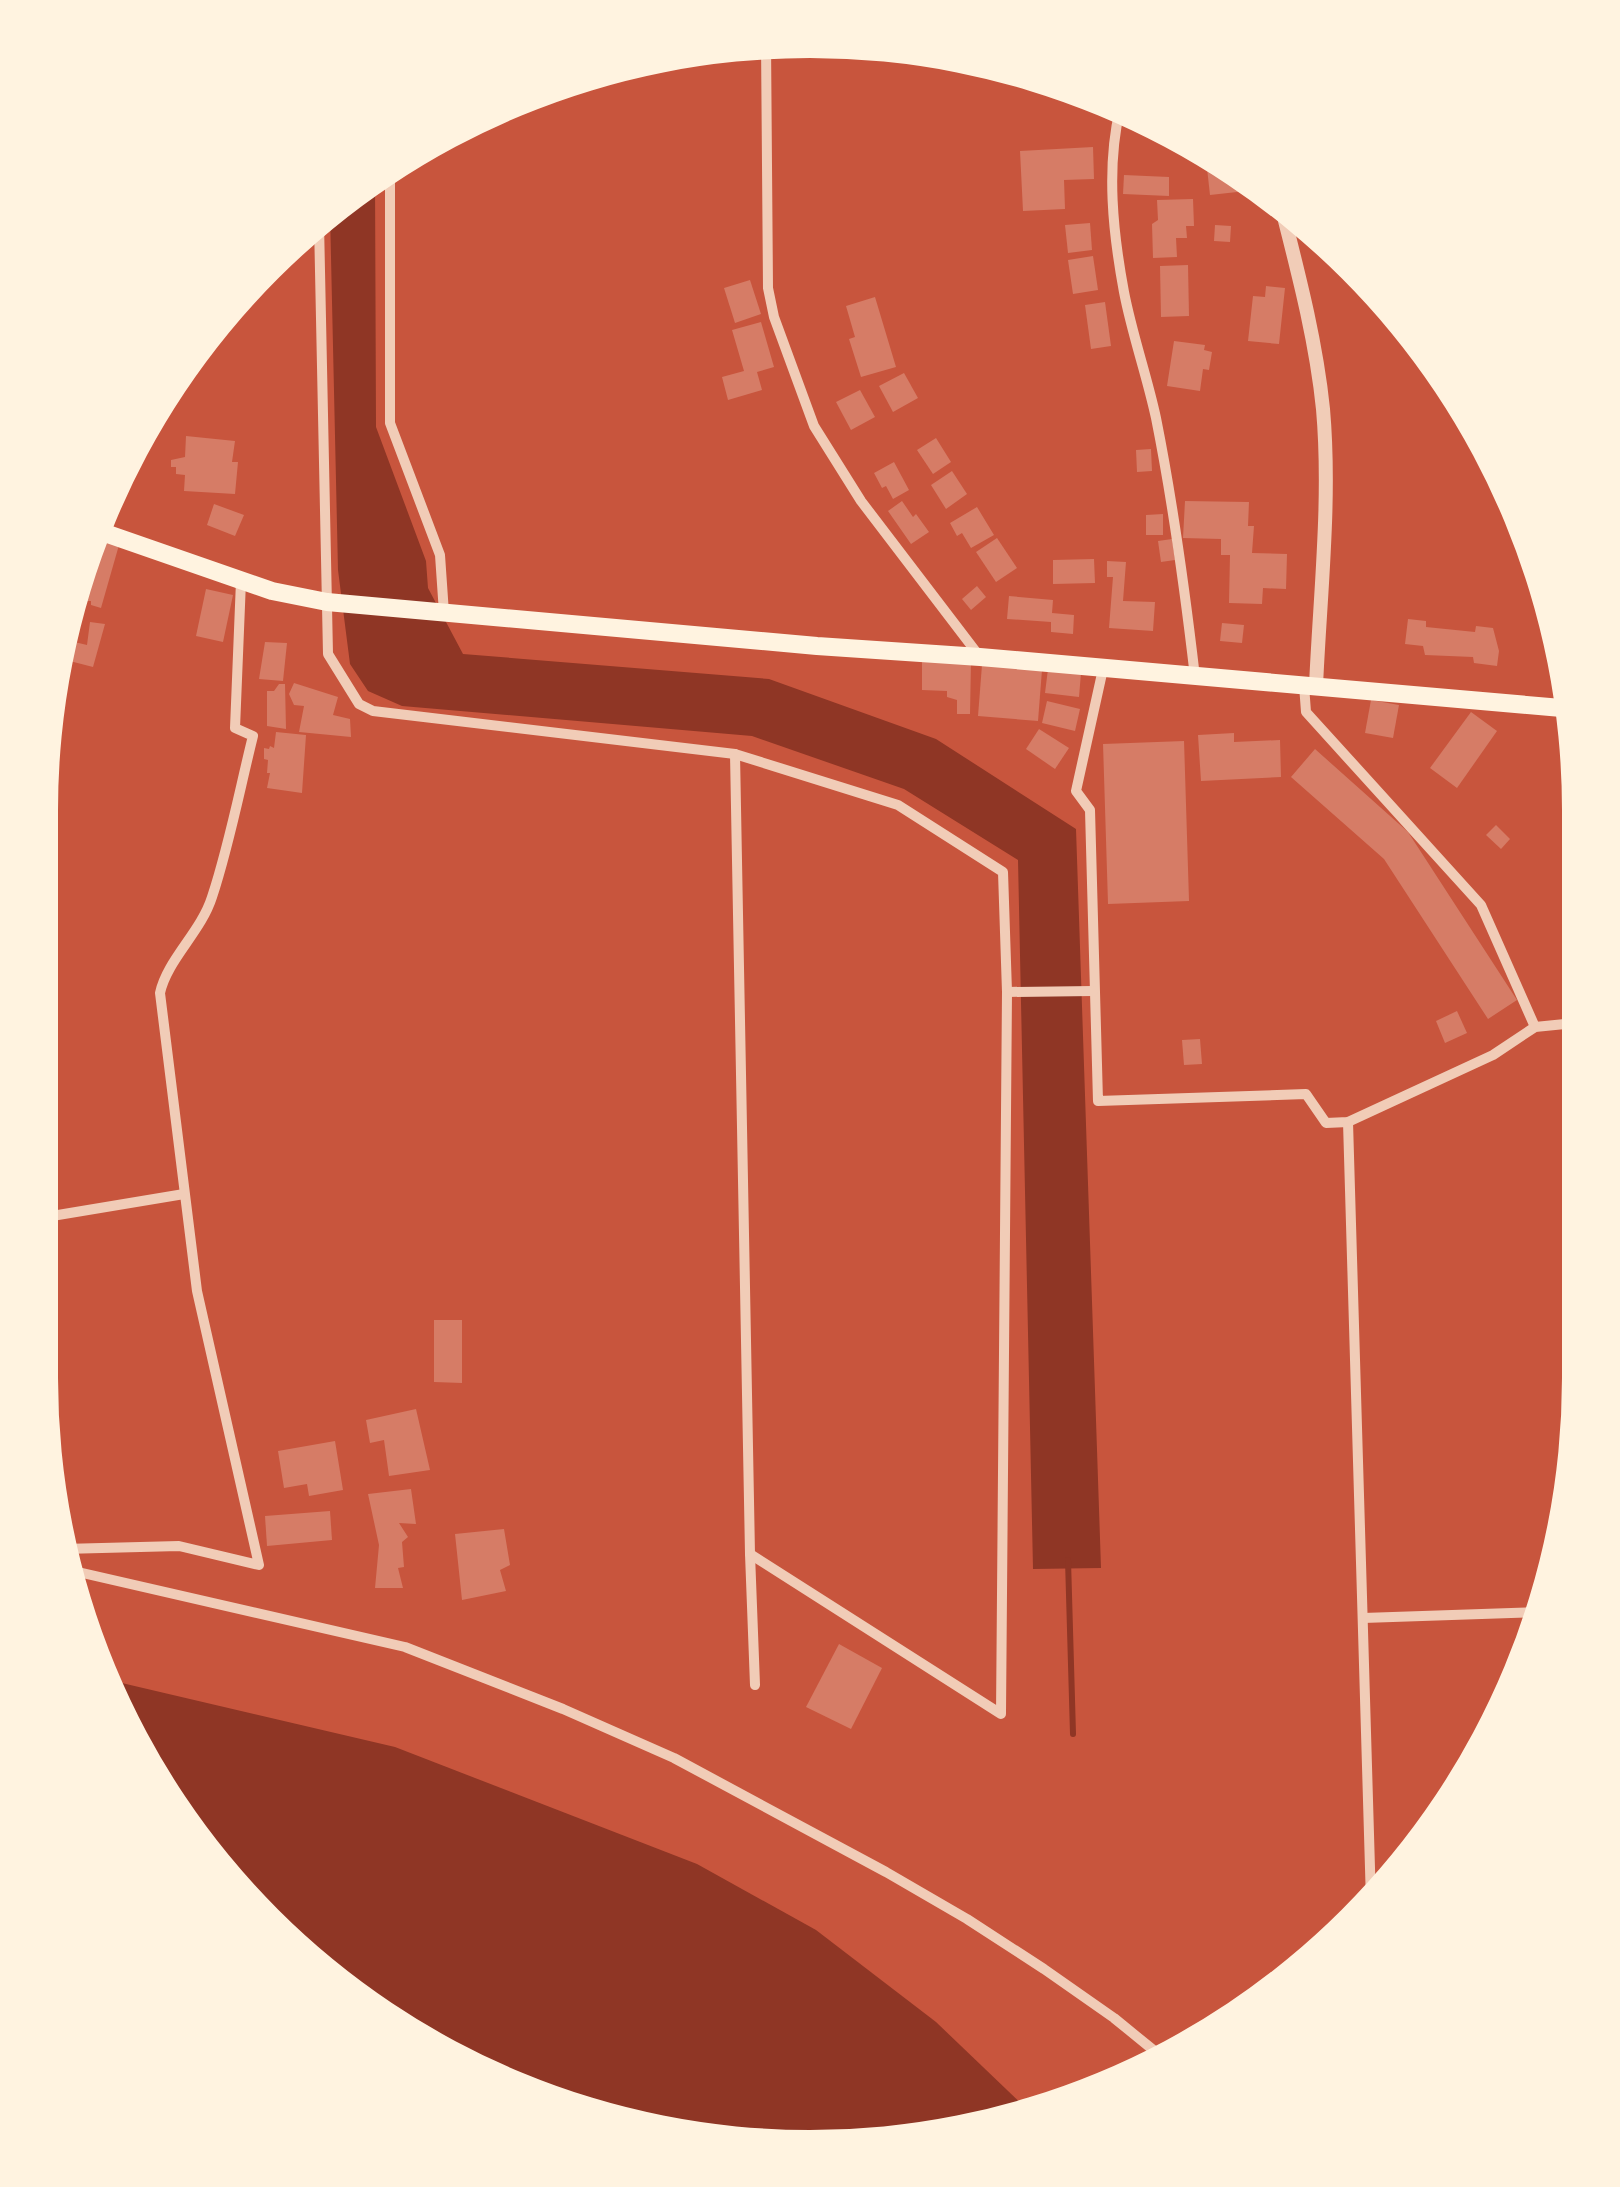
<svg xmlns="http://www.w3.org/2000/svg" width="1620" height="2187" viewBox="0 0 1620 2187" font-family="'DM Sans',sans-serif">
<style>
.water{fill:#8f3625}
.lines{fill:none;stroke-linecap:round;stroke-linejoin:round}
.stream{stroke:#8f3625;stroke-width:6}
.building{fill:#d67c66}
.minor{stroke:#f1ccb7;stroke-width:10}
.tertiary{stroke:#f1ccb7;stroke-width:14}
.primary{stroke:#fff3e0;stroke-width:18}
</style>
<rect width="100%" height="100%" fill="#c8553d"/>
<g class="water">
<polygon points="375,178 376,427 426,561 428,588 463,654 769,679 936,739 1076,829 1101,1568 1033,1569 1018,860 904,789 752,736 402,706 368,691 350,664 338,570 330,212 342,199"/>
<polygon points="109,1680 395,1747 697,1864 816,1930 936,2022 1030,2112 861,2145 659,2132 469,2067 302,1956 143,1762"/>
</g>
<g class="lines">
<polyline class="stream" points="1068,1560 1073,1734"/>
</g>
<g class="building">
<polygon points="1093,147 1094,179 1064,180 1065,209 1023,211 1020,151"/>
<polygon points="1205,150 1244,179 1246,191 1210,195"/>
<polygon points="1124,175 1169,177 1169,196 1123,194"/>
<polygon points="1193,199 1194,226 1186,226 1187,238 1176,238 1177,257 1153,258 1152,224 1158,220 1157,200"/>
<polygon points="1090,223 1092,250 1068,253 1065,225"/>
<polygon points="1215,225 1231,226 1230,242 1214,241"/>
<polygon points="1093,256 1098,290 1073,294 1068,260"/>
<polygon points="1188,265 1189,316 1161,317 1160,266"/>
<polygon points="750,280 761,314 735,323 724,288"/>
<polygon points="1266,286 1285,288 1279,344 1248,341 1253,296 1265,297"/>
<polygon points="875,297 896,367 861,377 849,339 855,337 846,306"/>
<polygon points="1105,302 1111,346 1091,349 1085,305"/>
<polygon points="761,322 774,367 757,372 762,390 728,400 722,377 744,371 732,330"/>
<polygon points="1174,341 1205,345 1204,350 1212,352 1209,370 1203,369 1200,391 1167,386"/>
<polygon points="904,373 918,398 893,412 879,386"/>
<polygon points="860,390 875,417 851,430 836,402"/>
<polygon points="186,436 235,441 232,462 238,462 235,494 184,491 185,475 176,474 176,467 171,467 171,460 185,457"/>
<polygon points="936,438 951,462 933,474 917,450"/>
<polygon points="1151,449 1152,471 1137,472 1136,450"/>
<polygon points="894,462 909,490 893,499 886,486 882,488 874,473"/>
<polygon points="952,471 967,494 946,509 931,485"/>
<polygon points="902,501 913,517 916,514 929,532 911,544 888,511"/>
<polygon points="1185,501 1249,502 1248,526 1254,526 1252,553 1287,554 1286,589 1263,588 1262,604 1229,603 1230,555 1221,555 1221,539 1183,538"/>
<polygon points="214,504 244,515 235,536 207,525"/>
<polygon points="977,507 994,535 971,548 962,533 957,536 950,523"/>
<polygon points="1163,514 1163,535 1146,535 1146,515"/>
<polygon points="99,538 119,545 101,608 91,605 91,601 85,601 82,608 68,606"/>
<polygon points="997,538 1017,568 996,582 976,552"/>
<polygon points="1172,539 1175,560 1161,562 1158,541"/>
<polygon points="1094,559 1095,583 1053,584 1053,560"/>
<polygon points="1107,561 1126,562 1123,601 1155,602 1153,631 1109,628 1113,577 1107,577"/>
<polygon points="977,586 986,597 971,610 962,599"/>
<polygon points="206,589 233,595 223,642 196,636"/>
<polygon points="1009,596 1053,600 1052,613 1074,615 1073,634 1051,632 1051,622 1007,619"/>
<polygon points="1408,619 1426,621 1426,627 1475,632 1476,626 1493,628 1499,651 1497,666 1474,663 1473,657 1425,655 1423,646 1405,644"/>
<polygon points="90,622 105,624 93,667 58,658 62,639 87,645"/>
<polygon points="1222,623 1244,625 1242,643 1220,641"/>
<polygon points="265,642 287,643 283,681 259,679"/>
<polygon points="922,660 971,661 970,714 957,714 957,700 947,697 947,691 922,690"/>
<polygon points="982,665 1042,670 1038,721 978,716"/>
<polygon points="1048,669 1081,673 1079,697 1045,693"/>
<polygon points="294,683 338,697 333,715 350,719 351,737 299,732 304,706 294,705 289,694"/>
<polygon points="279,684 285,684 286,729 267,726 267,691 274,691"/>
<polygon points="1371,700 1399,705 1393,738 1365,733"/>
<polygon points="1047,701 1080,709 1075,731 1042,723"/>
<polygon points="1471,712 1497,731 1457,788 1430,768"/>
<polygon points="1039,729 1069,748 1055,769 1026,749"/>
<polygon points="276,732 306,735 302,793 267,788 270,773 267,773 268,760 264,759 264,748 269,749 270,746 274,748"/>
<polygon points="1234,733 1234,742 1280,740 1281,777 1201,781 1198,735"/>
<polygon points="1184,741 1189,901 1108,904 1103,744"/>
<polygon points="1315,749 1408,832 1517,1000 1488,1019 1384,859 1291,777"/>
<polygon points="1496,825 1510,839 1501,849 1486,835"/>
<polygon points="1457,1011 1467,1033 1445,1043 1436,1021"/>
<polygon points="1200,1039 1202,1064 1184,1065 1182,1040"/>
<polygon points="51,1155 51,1195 46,1201 40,1197 41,1156"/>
<polygon points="434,1320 462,1320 462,1383 434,1382"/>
<polygon points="416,1409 430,1470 389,1476 384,1440 370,1443 366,1420"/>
<polygon points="335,1441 343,1490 309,1496 307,1484 284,1488 278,1451"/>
<polygon points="411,1489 416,1524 399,1523 408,1537 402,1542 404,1567 398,1568 403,1588 375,1588 379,1545 368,1494"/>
<polygon points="330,1511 332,1540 267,1546 265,1516"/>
<polygon points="504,1529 510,1565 500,1570 506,1591 462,1600 455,1534"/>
<polygon points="839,1644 882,1668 851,1729 806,1707"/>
</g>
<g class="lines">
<g class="minor">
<polyline points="766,42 768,288 774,317 814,426 861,501 980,657"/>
<path d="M1120 109C1106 168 1113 233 1124 292 1132 334 1147 376 1156 418 1173 503 1185 591 1195 677"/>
<polyline points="390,169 390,423 440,555 444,613"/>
<polyline points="319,223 328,654 359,704 373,711 735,754 898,805 1003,872 1007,992 1001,1714 750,1554"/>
<polyline points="1103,669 1076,791 1090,810 1098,1101 1306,1094 1326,1123 1348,1122 1493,1055 1535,1027 1575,1023"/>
<polyline points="1304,685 1306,712 1481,905 1535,1027"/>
<polyline points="735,754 750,1554 755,1685"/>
<polyline points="1007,992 1093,991"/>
<polyline points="1348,1122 1371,1902"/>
<polyline points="40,1218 184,1194"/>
<path d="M63 1549 179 1546 259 1565 197 1291 160 993C167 960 201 932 212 897 229 846 240 788 253 736L235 728 241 581"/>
<polyline points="65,1569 405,1647 563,1709 674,1758 886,1872 967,1919 1044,1969 1114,2018 1157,2053"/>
<polyline points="1363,1618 1542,1612"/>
</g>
<path class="tertiary" d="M1281 205C1298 272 1316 340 1323 409 1331 500 1320 595 1316 686"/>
<polyline class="primary" points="102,532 272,591 327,602 817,646 980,657 1573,709"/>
</g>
<path d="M0 0H1620V2187H0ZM810 58H810A752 752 0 0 1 1562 810V1378A752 752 0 0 1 810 2130H810A752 752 0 0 1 58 1378V810A752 752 0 0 1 810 58Z" fill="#fff3e0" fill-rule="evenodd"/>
</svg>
